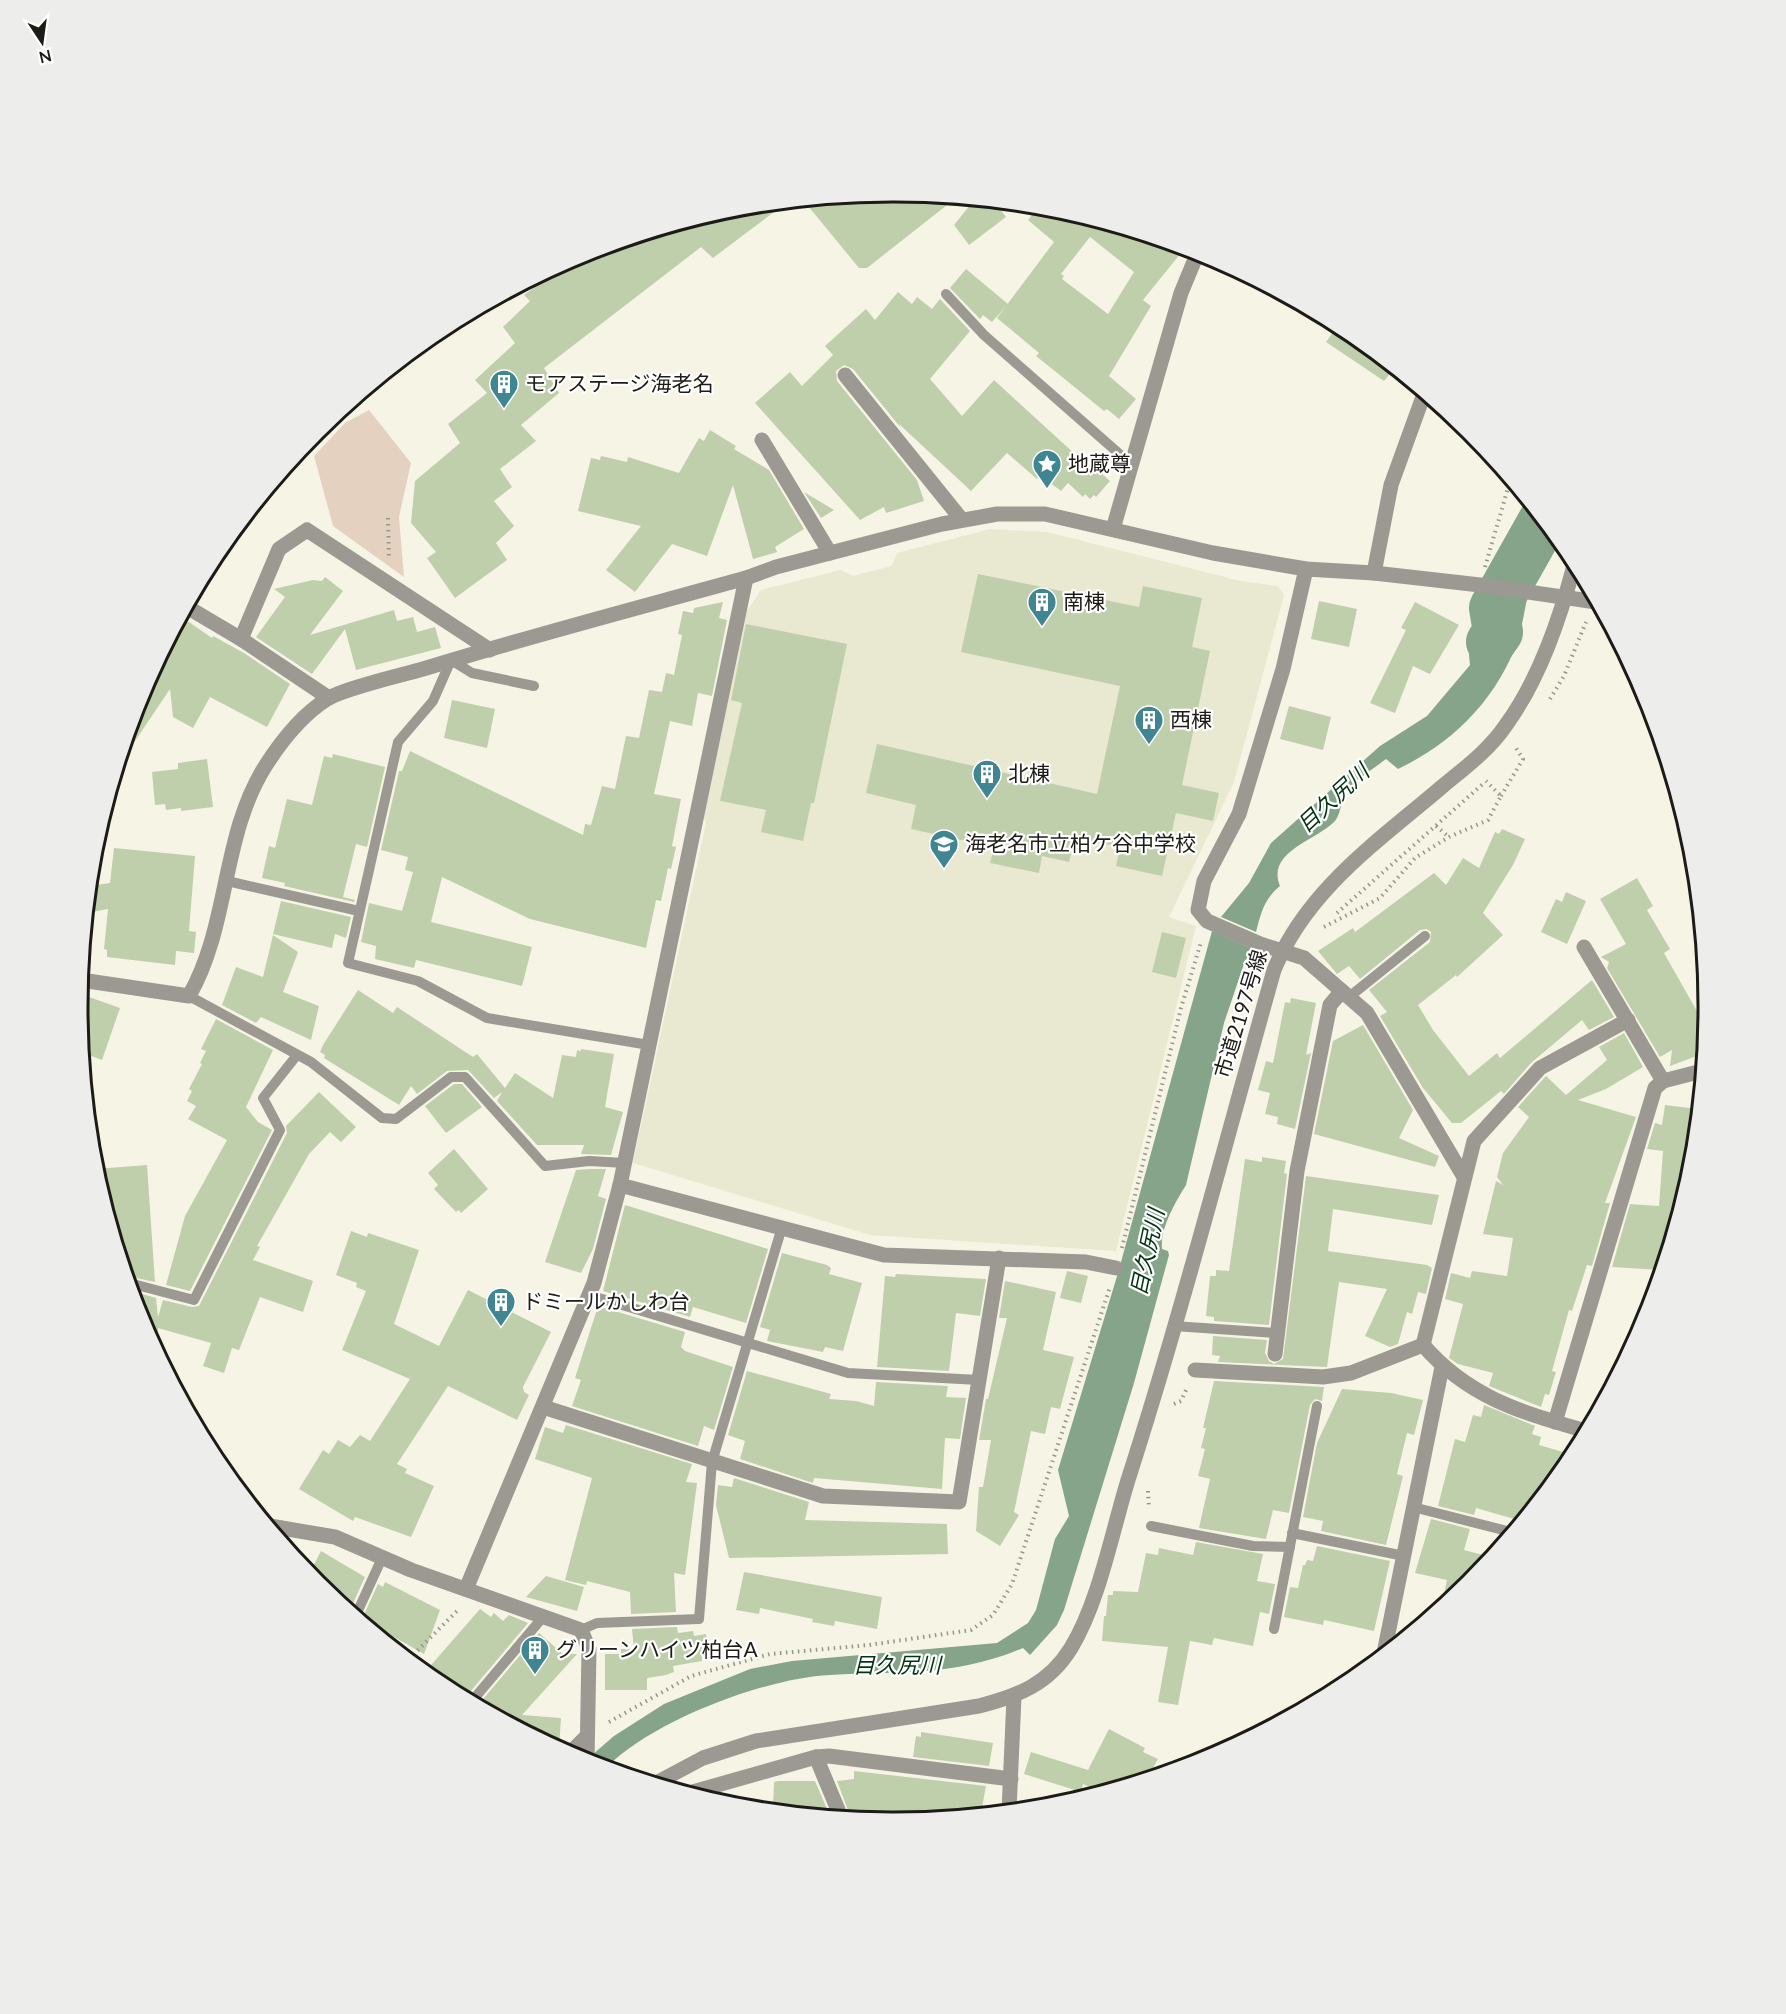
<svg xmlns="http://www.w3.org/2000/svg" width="1786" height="2014" viewBox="0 0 1786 2014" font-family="Lato,'Noto Sans JP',sans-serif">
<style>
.built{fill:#e9e8d1}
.green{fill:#e5d1c0}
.water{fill:#86a489}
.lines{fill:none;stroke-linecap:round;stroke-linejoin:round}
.river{stroke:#86a489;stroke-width:50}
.building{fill:#bfcfab;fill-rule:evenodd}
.path{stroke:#97968b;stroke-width:4;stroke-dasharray:1.5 4.5;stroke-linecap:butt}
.service{stroke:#9c9993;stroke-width:10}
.minor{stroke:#9c9993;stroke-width:15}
.tertiary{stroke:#9c9993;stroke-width:15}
.labels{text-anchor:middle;stroke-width:4.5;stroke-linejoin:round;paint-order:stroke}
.poi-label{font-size:21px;fill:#1c1b16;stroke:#fff;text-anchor:start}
.street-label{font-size:21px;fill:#1c1b16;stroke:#fff}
.water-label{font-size:22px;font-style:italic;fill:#013410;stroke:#fff}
.rim{fill:none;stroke:#1c1b16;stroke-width:3}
</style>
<rect width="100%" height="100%" fill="#f6f5e5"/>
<polygon class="built" points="990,529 1047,532 1241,581 1278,586 1284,595 1234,782 1169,917 1196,926 1116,1251 870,1235 633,1163 706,823 704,817 747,611 761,590 841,570 853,576 892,566 897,553"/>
<polygon class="green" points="369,410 411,463 399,517 404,577 333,526 314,456 345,423"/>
<g class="water">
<path d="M1539 516 1549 528 1536 564 1528 575 1494 570 1502 553C1521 547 1531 533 1539 516Z"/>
<path d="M1485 591 1527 599C1524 613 1522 627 1518 640 1497 699 1453 743 1398 769L1386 759C1376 767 1349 784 1344 796 1340 804 1341 815 1334 822 1315 841 1266 852 1280 886 1264 899 1261 913 1256 932L1221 917 1249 883 1271 843 1380 746 1427 716 1470 665 1469 655Z"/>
<path d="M1212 931 1253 949 1245 961 1224 1023 1186 1185C1175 1203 1160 1228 1162 1249L1168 1251 1169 1255 1134 1383 1064 1610 1057 1625 1030 1655 1023 1648C954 1677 903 1671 830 1675 765 1678 652 1721 606 1768L585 1761 614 1736 664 1704 750 1669 792 1661 997 1643 1028 1623 1036 1610 1055 1539 1069 1516 1058 1470 1118 1273Z"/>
</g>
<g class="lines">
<polyline class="river" points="1491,642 1498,632 1494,608 1543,521"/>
</g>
<g class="building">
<polygon points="889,192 956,198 867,268 859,268 804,201"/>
<polygon points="974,200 995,202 1006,217 969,245 954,225"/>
<polygon points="787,202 713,258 701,247 544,368 559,393 521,425 536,441 500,469 512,487 494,501 514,526 496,543 507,560 455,598 427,558 436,552 411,523 415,481 460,443 448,424 487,393 475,380 515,343 503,327 530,301 524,295 581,254 734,208"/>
<path d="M1039 206 1052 208 1185 248 1143 300 1151 306 1109 376 1136 399 1119 419 1107 409 1104 411 1056 372 1036 356 1039 353 997 318 1054 242 1028 220ZM1090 237 1134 272 1108 314 1062 279 1064 276 1061 274Z"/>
<polygon points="966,269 1008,304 992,322 983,315 980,319 950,288"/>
<polygon points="898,292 912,304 917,297 932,309 940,299 970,331 930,379 962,416 994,380 1088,466 1090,463 1110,481 1096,497 1094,495 1090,499 1085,494 1083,497 1068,483 1061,491 1040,475 1037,479 1007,453 971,491 899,424 901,428 853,369 844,365 836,371 837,381 917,480 924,501 886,513 884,507 860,520 755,403 790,372 802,386 833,355 825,346 866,309 875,320"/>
<polygon points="1338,325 1394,369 1384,381 1326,342"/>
<polygon points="710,430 736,446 734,449 769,470 804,529 775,547 777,552 753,559 733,485 707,556 672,544 635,592 606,570 641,526 578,511 591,458 600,460 601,456 627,462 628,457 679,473 699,438 704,441"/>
<polygon points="804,492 834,510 821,518"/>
<polygon points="978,574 1139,607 1143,586 1202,598 1192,647 1210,651 1182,785 1219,793 1213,821 1176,813 1162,876 1116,866 1120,847 1075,838 1069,862 1042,856 1039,873 990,863 994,847 911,829 916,805 866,793 877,744 1097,794 1120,686 961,652"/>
<polygon points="325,577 343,591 310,635 394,610 397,621 413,617 417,632 435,627 441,648 356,670 345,629 312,674 256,637 285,597 274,589 313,580 322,581"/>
<polygon points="1319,601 1357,609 1349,647 1311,639"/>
<polygon points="723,602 719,618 727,620 712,696 698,693 692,726 670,721 654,794 681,799 672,846 676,847 671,869 668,868 661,901 656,900 646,948 530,919 442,877 431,922 532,947 522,986 416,960 414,968 375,959 376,946 361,942 369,903 402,911 413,872 405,870 408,857 381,850 399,771 402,771 410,751 583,835 585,824 591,825 602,786 615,789 626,736 639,738 649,690 662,692 666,673 674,675 682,635 678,634 683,611 693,613 694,608"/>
<polygon points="1415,602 1459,625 1430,674 1413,666 1395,713 1370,703 1406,630 1401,628"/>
<polygon points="179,622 189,622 212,638 213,636 244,653 290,684 267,727 210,697 193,728 173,717 170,689 129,750 124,748 140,695"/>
<polygon points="746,624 847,644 814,803 811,803 803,841 761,832 766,810 720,801 742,703 731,700"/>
<polygon points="452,700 495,709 487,748 444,738"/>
<polygon points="1289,706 1331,717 1323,750 1280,739"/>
<polygon points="333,754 385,767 367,847 356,844 343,897 355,900 354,902 284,886 285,883 262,878 269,846 275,848 287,799 312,805 324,756 332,758"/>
<polygon points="207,759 213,807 181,811 181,808 166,810 165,804 155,805 152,772 178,769 178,763"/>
<polygon points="1502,829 1525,839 1513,865 1483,913 1503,935 1457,977 1456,975 1418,1005 1433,1030 1469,1076 1497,1053 1500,1058 1592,980 1614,1017 1589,1030 1582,1020 1531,1063 1504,1094 1501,1091 1461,1123 1452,1123 1423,1088 1380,1016 1387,1012 1369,990 1430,942 1431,932 1427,929 1420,930 1360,979 1349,966 1337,974 1318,951 1353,928 1355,932 1434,873 1446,885 1463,858 1479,868 1495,832 1499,834"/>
<polygon points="114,848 195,856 189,931 196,932 194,953 176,951 175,965 107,957 107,950 104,949 108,909 87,913 90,886 110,883"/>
<polygon points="1637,878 1653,906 1647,910 1670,949 1664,953 1698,1013 1708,1009 1705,1039 1698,1042 1702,1054 1670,1066 1672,1050 1660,1057 1607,968 1609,962 1601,957 1626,944 1600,899"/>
<polygon points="1566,892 1586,901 1567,944 1541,932 1556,899 1562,902"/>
<polygon points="281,901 351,917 346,938 335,934 332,948 273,934"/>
<polygon points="1162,932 1186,938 1176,978 1152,972"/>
<polygon points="273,935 298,952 283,992 319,1006 311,1040 261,1017 256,1023 222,1005 236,967 263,977"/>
<polygon points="358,990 393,1013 397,1007 473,1057 477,1054 505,1088 515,1073 553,1098 562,1055 576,1057 577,1050 581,1051 581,1049 614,1054 605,1107 623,1112 611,1155 581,1154 584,1145 537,1145 497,1101 502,1092 494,1098 468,1070 447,1071 417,1094 411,1086 399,1105 324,1058 325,1055 320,1052 323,1045"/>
<polygon points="89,997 120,1008 102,1060 83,1053 80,1025"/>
<polygon points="1291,998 1316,1003 1306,1055 1311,1053 1295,1129 1277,1124 1278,1117 1265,1114 1270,1093 1258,1090 1266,1061 1273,1063 1285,1002 1290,1003"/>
<polygon points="216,1019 273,1050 246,1107 258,1122 272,1130 190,1291 166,1285 185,1216 227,1140 188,1119 196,1106 187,1101 192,1091 189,1089 202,1064 200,1063 206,1051 201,1049"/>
<polygon points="1363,1025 1413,1110 1399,1138 1439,1156 1435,1167 1314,1134 1333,1041"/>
<polygon points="1624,1033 1643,1067 1606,1089 1578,1100 1636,1117 1605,1203 1610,1203 1592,1266 1587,1265 1572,1311 1569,1310 1552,1371 1556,1372 1549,1395 1545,1394 1541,1407 1489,1386 1493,1373 1458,1364 1449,1358 1463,1304 1445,1299 1451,1273 1470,1278 1472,1271 1507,1276 1513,1238 1483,1234 1496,1181 1503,1185 1497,1177 1503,1153 1529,1117 1518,1107 1546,1076 1566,1095 1607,1060 1599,1047"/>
<polygon points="454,1084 462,1084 482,1107 446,1133 425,1106"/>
<polygon points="319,1092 356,1127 341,1142 330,1132 309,1154 257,1246 260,1247 253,1260 313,1281 303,1312 260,1297 239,1350 232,1348 224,1373 203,1366 211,1343 158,1328 159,1355 140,1319 132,1291 156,1298 158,1317 163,1300 192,1307 199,1306 287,1133 286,1126"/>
<polygon points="1665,1105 1698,1109 1692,1167 1661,1270 1612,1267 1630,1204 1659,1206 1663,1151 1647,1149 1655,1123 1662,1125"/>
<polygon points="454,1149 488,1189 461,1213 459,1210 456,1212 434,1189 438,1185 428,1173"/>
<polygon points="1262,1157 1286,1161 1284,1173 1287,1174 1269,1325 1214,1321 1214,1317 1206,1316 1210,1276 1216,1276 1216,1270 1229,1271 1245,1159 1262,1162"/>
<polygon points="147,1165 155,1282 127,1276 95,1169"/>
<polygon points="589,1169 606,1169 598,1196 606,1199 593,1249 581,1273 545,1262 576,1170"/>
<polygon points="1306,1176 1439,1195 1432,1225 1333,1209 1328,1251 1427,1265 1432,1268 1426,1294 1418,1292 1412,1314 1407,1312 1398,1344 1390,1347 1365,1336 1387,1289 1339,1282 1327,1367 1218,1362 1220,1356 1212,1355 1213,1336 1267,1340 1265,1353 1269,1361 1274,1364 1283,1359"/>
<polygon points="625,1205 768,1249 746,1323 693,1307 690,1317 603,1291"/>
<polygon points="351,1231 367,1237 368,1233 419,1250 394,1324 439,1346 468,1290 551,1332 523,1387 524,1392 529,1395 517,1420 448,1386 397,1464 407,1469 405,1473 434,1486 411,1537 355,1517 353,1521 299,1489 323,1450 329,1454 338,1440 350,1447 360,1435 370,1441 410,1379 342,1350 366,1291 356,1287 357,1283 336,1275"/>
<polygon points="782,1253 827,1265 831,1268 829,1274 862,1283 843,1351 825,1347 823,1352 767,1341 770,1330 760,1327"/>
<polygon points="1067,1271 1088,1276 1081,1303 1060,1298"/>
<polygon points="896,1274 986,1279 980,1316 956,1313 949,1371 877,1367 885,1276 895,1277"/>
<polygon points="1005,1281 1056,1292 1043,1350 1074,1357 1060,1409 1051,1407 1045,1434 1031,1431 1014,1512 1019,1515 1000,1546 976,1531 979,1487 983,1487 991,1440 979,1440 986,1399 988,1399 1007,1318 999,1318"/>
<polygon points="598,1306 685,1332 681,1347 685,1351 733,1367 714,1430 704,1426 698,1446 572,1406 581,1380 575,1378"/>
<polygon points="747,1371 831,1394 829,1399 856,1401 874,1406 876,1382 948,1386 946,1397 966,1398 960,1439 945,1438 942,1489 814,1478 813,1483 740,1459 745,1441 728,1435"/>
<polygon points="1214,1381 1324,1387 1322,1401 1315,1399 1310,1405 1289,1513 1273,1510 1266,1539 1199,1528 1210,1479 1198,1476 1205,1449 1201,1448 1206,1428 1203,1428"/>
<polygon points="1342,1389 1391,1393 1423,1400 1414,1435 1407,1433 1397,1474 1403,1476 1386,1545 1321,1531 1323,1521 1303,1517 1317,1443"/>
<polygon points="1484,1405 1535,1426 1532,1434 1541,1437 1539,1445 1573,1455 1521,1521 1476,1508 1474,1515 1438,1506 1455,1439 1465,1442 1473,1415 1481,1417"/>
<polygon points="566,1425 692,1464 686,1482 697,1483 685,1575 674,1573 676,1612 631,1614 630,1592 587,1581 586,1585 565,1580 592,1478 535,1459 545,1427 563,1433"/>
<polygon points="734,1478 809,1502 805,1520 947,1524 948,1554 729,1558 716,1505 718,1485 732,1487"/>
<polygon points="1431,1519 1470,1529 1464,1550 1491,1557 1469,1583 1441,1607 1447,1580 1415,1573"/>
<polygon points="1196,1542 1263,1554 1257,1581 1275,1584 1269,1614 1260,1612 1253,1646 1214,1638 1212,1645 1190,1641 1178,1705 1158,1702 1168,1647 1102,1641 1104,1616 1106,1616 1108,1595 1113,1595 1113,1591 1138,1592 1146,1553 1158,1555 1159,1548 1193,1555"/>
<polygon points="1317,1546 1390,1561 1374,1631 1324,1620 1323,1625 1284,1617 1290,1587 1298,1588 1303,1565 1305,1565 1307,1560 1313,1561"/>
<polygon points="321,1551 365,1577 350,1610 309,1574"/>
<polygon points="744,1572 882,1597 877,1629 835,1621 834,1626 812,1622 813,1619 760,1608 759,1614 736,1610"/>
<polygon points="546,1576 584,1587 577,1611 526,1597"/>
<polygon points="385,1582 440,1610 424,1654 362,1619 378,1584 383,1587"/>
<polygon points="480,1609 491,1617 494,1613 503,1621 509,1615 528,1623 465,1698 440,1684 425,1672"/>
<polygon points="677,1627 678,1633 693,1631 694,1636 706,1634 710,1655 702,1656 702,1661 673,1666 674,1672 666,1675 647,1678 647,1690 605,1690 605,1654 621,1654 621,1649 634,1649 632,1629"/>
<polygon points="539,1633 563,1654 577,1654 522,1715 561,1718 559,1748 478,1705"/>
<polygon points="1109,1729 1145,1748 1143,1752 1158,1759 1148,1777 1100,1792 1083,1784 1081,1792 1024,1774 1031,1752 1088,1770"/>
<polygon points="921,1732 993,1743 989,1766 913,1757 916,1736 921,1737"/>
<polygon points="854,1771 986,1786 981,1813 893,1822 851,1818 837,1781 854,1779"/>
<polygon points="778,1781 815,1781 830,1816 773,1810 774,1782"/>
</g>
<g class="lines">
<g class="path">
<polyline points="388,518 389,559"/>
<polyline points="1485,567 1510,481"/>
<polyline points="1550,699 1564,676 1586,622"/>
<polyline points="1501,796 1523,759 1516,748"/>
<polyline points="1436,826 1449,837"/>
<polyline points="1337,913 1484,783"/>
<polyline points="1324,927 1380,898 1415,858 1449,837 1488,820 1501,796 1486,781"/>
<polyline points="1122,1248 1181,1008 1201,942"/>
<polyline points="1174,1404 1181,1401 1187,1388"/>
<polyline points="1148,1491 1149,1508"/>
<polyline points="409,1659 459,1609"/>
<polyline points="609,1722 691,1676 770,1654 869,1645 971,1630 993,1615 1012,1584 1110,1287"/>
</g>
<g class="service">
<polyline points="946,294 984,335 1132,465"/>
<polyline points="534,686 472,673 451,660 433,701 398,742 348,963 418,981 487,1018 649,1045"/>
<polyline points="227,881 359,911"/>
<polyline points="189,996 311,1062 382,1118 396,1119 451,1077 465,1077 545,1166 589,1161 625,1163"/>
<polyline points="1349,997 1425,936"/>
<polyline points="129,1283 194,1300 280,1130 263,1098 297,1055"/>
<polyline points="589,1295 848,1373 979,1380"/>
<polyline points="1174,1326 1277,1333"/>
<polyline points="1413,1507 1511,1532"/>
<polyline points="1151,1526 1253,1546 1290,1547"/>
<polyline points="1292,1533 1404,1556"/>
<polyline points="356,1615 382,1558"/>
<polyline points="1274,1629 1317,1406"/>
<polyline points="581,1630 597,1623 699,1619 712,1462 782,1227"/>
<polyline points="472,1701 543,1617"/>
</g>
<g class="minor">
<polyline points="845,375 962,520"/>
<polyline points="762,440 830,553"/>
<polyline points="1113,529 1181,293 1198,252"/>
<polyline points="1306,569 1283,669 1239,814 1204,881 1198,910 1207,921 1260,944 1304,958 1367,1013 1464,1177"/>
<polyline points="1374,573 1391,485 1424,394"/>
<polyline points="746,578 620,1185 884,1255 1086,1262 1116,1268"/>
<polyline points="187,607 241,639 329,698"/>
<polyline points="241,639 279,549 307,530 490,650"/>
<path d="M81 980 189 996C230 925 221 835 266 765 282 740 302 715 327 699 346 688 399 676 423 669 530 636 638 608 746 578L776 567 942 524 997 514H1045L1213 553 1306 569 1374 573 1480 585 1596 602"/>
<polyline points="1663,1081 1702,1071"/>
<polyline points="1423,1345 1474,1141 1540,1068 1628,1020"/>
<path d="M1423 1345C1469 1398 1521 1412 1586 1431"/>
<polyline points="1275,1354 1297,1171 1330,1005 1342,991"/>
<polyline points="1195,1370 1323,1377 1351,1373 1423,1345"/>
<polyline points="543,1407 823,1496 959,1502 999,1258"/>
<polyline points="1555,1422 1655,1088 1663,1081 1584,947"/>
<polyline points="270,1526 335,1537 411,1570 581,1630 589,1649 587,1762"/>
<polyline points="466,1589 594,1283 620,1185"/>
<polyline points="1384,1653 1442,1367"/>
<polyline points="569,1754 586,1737"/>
<polyline points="816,1757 841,1817"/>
<polyline points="689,1793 816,1757 829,1756 1011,1779"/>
<polyline points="1009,1811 1014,1697"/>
</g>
<path class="tertiary" d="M656 1783 703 1758 756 1741 979 1706C1018 1696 1049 1684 1071 1648 1099 1602 1112 1532 1128 1480 1182 1312 1226 1140 1274 970 1307 889 1380 840 1444 785 1466 767 1490 749 1506 725 1540 678 1560 618 1575 562"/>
</g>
<defs>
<g id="building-pin" transform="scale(1.5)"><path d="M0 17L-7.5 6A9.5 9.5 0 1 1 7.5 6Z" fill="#408592" stroke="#fff"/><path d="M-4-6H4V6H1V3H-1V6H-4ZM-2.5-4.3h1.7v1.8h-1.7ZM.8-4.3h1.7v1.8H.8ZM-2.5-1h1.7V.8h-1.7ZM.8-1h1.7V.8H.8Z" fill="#fff"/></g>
<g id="sight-pin" transform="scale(1.5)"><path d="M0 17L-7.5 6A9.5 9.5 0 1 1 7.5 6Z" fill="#408592" stroke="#fff"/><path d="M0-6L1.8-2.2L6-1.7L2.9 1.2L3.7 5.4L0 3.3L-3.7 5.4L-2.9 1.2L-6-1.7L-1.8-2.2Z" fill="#fff"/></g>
<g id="school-pin" transform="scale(1.5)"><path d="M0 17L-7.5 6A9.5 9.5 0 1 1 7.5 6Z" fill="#408592" stroke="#fff"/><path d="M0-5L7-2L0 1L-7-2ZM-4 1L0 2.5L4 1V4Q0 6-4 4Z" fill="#fff"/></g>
</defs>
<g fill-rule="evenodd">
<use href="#building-pin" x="504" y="384"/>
<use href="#sight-pin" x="1047" y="464"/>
<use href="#building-pin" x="1042" y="602"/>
<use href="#building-pin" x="1149" y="720"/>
<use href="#building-pin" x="987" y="774"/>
<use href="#school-pin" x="944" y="844"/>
<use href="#building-pin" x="501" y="1302"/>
<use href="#building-pin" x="535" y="1650"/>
</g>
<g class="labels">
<g class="poi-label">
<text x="525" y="391">モアステージ海老名</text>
<text x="1068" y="471">地蔵尊</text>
<text x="1063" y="609">南棟</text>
<text x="1170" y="727">西棟</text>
<text x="1008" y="781">北棟</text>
<text x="965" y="851">海老名市立柏ケ谷中学校</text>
<text x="522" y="1309">ドミールかしわ台</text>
<text x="556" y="1657">グリーンハイツ柏台A</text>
</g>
<g class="street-label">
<text transform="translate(1241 1014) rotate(-73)" y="7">市道2197号線</text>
</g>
<g class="water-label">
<text transform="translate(1333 798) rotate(-43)" y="8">目久尻川</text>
<text transform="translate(1147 1252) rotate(-78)" y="8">目久尻川</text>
<text x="897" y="1673">目久尻川</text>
</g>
</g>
<path d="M0 0H1786V2014H0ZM892 202H894A804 804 0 0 1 1698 1006V1008A804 804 0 0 1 894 1812H892A804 804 0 0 1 88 1008V1006A804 804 0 0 1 892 202Z" fill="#ededec" fill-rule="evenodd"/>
<path class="rim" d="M892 202H894A804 804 0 0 1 1698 1006V1008A804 804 0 0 1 894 1812H892A804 804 0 0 1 88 1008V1006A804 804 0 0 1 892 202Z"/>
<g transform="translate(42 42) rotate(167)" stroke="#ffffff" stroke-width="4.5" paint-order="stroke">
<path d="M0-4.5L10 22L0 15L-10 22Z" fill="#1c1b16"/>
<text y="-9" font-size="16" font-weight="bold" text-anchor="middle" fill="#1c1b16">N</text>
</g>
</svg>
